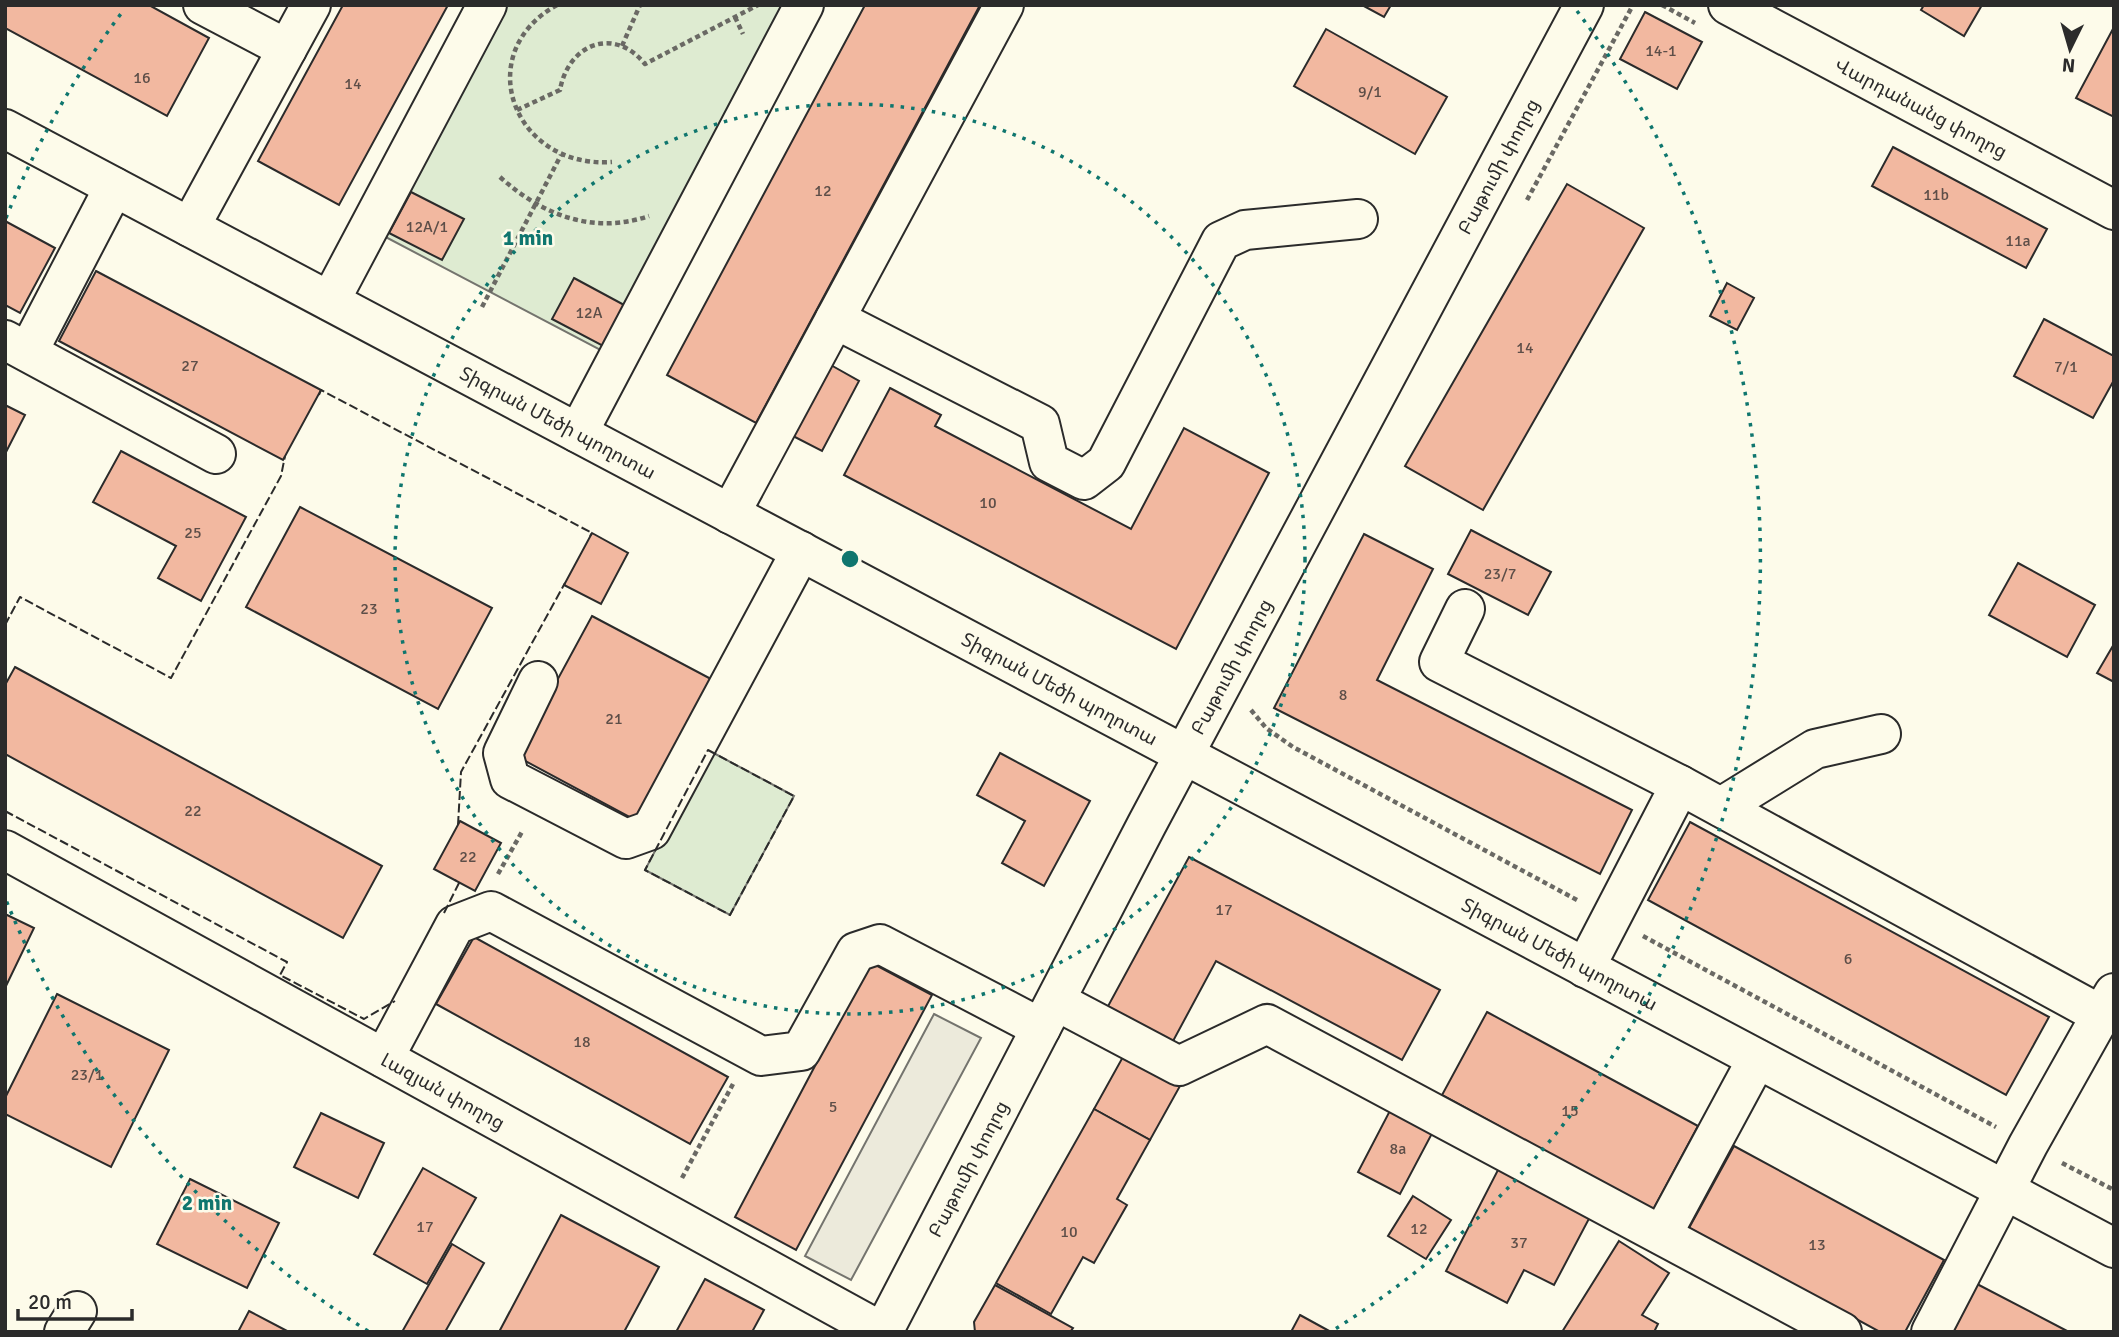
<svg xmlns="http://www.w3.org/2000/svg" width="2119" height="1337" viewBox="0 0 2119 1337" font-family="Signika,'Noto Sans Armenian',sans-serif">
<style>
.green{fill:#deebd1;stroke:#74746e;stroke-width:2}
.parking{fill:#eceadb;stroke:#74746e;stroke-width:2}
.building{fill:#f2b8a0;stroke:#2b2b2b;stroke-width:2}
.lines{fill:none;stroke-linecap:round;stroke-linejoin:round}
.minor-casing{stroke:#2b2b2b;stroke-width:42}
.major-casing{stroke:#2b2b2b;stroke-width:42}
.path{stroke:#6a6964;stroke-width:4.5;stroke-dasharray:5 3.5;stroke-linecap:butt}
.minor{stroke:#fdfbea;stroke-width:38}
.major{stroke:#fdfbea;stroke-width:38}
.fence{stroke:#2b2b2b;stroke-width:2;stroke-dasharray:9 3.5;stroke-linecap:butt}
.ring{fill:none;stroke:#0f766e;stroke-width:3.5;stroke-dasharray:3.5 7}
.labels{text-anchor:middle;stroke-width:5;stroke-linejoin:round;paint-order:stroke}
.number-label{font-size:16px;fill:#5d4e48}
.street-label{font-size:19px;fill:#2b2b2b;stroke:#fdfbea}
.centre{fill:#0f766e;stroke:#fdfbea;stroke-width:3.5}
.ring-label{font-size:21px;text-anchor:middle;font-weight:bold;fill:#0f766e;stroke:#fdfbea;stroke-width:5;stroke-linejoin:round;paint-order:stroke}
</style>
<rect width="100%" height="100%" fill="#fdfbea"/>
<g class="green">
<polygon points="499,5 792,5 608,354 378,233"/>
<polygon points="708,750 794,796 730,915 645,870"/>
</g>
<polygon class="parking" points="934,1014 981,1038 851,1280 805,1256"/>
<g class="building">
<polygon points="5,5 149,5 209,38 167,116 5,28"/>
<polygon points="343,5 448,5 339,205 258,161"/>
<polygon points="865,5 980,5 756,423 667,375"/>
<polygon points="1362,5 1391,5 1384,17"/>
<polygon points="1924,5 1982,5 1964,36 1921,10"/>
<polygon points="1645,12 1702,42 1677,89 1620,59"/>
<polygon points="2114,27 2114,117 2076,98"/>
<polygon points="1326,29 1447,97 1415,154 1294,86"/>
<polygon points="1893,147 2047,229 2026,268 1872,186"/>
<polygon points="1567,184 1644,228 1483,510 1405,466"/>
<polygon points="411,192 464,219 442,260 389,233"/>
<polygon points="5,221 55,248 20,313 5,305"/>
<polygon points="96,271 321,390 283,460 59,341"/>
<polygon points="574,278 626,306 605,347 552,319"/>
<polygon points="1727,283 1754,298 1737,330 1710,316"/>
<polygon points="2044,319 2114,356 2114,380 2093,418 2014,376"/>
<polygon points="829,364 859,381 822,451 791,435"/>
<polygon points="890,388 941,415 935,426 1131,529 1184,428 1269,473 1176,649 844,475"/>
<polygon points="5,405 25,415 5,454"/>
<polygon points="121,451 246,517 201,601 158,578 176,546 93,502"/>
<polygon points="300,507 492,608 438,709 246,607"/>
<polygon points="1471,530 1551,572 1528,615 1448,574"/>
<polygon points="592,533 628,553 601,604 564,585"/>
<polygon points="1364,534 1433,569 1377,680 1632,810 1600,874 1274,708"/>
<polygon points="2018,563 2095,605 2067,657 1989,615"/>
<polygon points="592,616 711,679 635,820 516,756"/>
<polygon points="2114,644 2114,682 2097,673"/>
<polygon points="15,667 382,866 343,938 5,754 5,685"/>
<polygon points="1000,753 1090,801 1044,886 1002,863 1025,821 977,795"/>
<polygon points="460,821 501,843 475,891 434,869"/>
<polygon points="1690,822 2049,1017 2006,1095 1648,900"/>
<polygon points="1189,857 1440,990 1402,1060 1216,961 1172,1043 1107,1008"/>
<polygon points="5,914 34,928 5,988"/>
<polygon points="474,937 728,1077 690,1144 436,1004"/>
<polygon points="870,962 932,995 796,1250 735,1217"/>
<polygon points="57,994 169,1050 111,1167 5,1114 5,1098"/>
<polygon points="1487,1012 1698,1126 1653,1210 1442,1095"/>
<polygon points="1124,1055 1180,1086 1150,1140 1094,1109"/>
<polygon points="1395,1101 1437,1124 1400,1194 1358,1172"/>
<polygon points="1094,1109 1150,1140 1117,1199 1127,1205 1094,1263 1083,1257 1051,1314 996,1283"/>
<polygon points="321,1113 384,1143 358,1198 294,1167"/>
<polygon points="1734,1146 1944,1260 1905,1332 1880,1332 1689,1228"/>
<polygon points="1500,1166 1592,1213 1554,1285 1524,1270 1507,1303 1446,1271"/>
<polygon points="423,1168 476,1198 427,1284 374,1254"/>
<polygon points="190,1179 279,1223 247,1288 157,1244"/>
<polygon points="1413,1196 1451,1220 1426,1259 1388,1236"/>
<polygon points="561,1215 659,1267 624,1332 499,1332"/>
<polygon points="1619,1241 1669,1273 1642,1315 1658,1324 1654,1332 1562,1332"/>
<polygon points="452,1244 484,1263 445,1332 402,1332"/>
<polygon points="705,1279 764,1310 752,1332 676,1332"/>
<polygon points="1977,1284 2069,1332 1953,1332"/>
<polygon points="995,1285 1073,1328 1070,1332 975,1332 974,1322"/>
<polygon points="249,1311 289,1332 238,1332"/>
<polygon points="1300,1315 1331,1332 1291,1332"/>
</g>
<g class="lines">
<g class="minor-casing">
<g id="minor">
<polyline points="203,5 287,49"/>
<path id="s1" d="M1728 5 2114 210"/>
<polyline points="190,227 311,5"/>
<polyline points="330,301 487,5"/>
<polyline points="835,319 1040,424 1049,462 1084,480 1106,463 1221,241 1245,230 1358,219"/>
<polyline points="5,340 216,454"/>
<polyline points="28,352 114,187"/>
<polyline points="578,433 804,5"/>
<polyline points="730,514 1004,5"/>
<polyline points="1465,609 1439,662 1680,785 1585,968"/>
<polyline points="538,681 503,753 510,779 626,839 651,830 801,551"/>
<polyline points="1680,785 2101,1015 2114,993"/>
<polyline points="1721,807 1815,749 1881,734"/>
<path id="s2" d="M5 850 882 1332"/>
<polyline points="1056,1001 1179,1066 1267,1024 1842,1332"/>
<polyline points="384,1058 455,925 491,911 761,1056 801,1051 856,952 880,944 1041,1028"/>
<polyline points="1662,1235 1757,1059"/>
<polyline points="64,1332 77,1311"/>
<path id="s3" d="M883 1332 1147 824 1584 5"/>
<polyline points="1931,1332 2028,1145 2101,1015"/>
</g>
</g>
<g class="major-casing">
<g id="major">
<path id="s4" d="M5 129 2114 1248"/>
</g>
</g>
<g class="path">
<path d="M557 5C470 53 513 169 612 162"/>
<polyline points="1662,5 1695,23"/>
<polyline points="735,17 743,34"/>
<polyline points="622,46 640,5"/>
<path d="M517 110 560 90C568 45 613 25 645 64L758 5"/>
<path d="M500 177C542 215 593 235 649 216"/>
<polyline points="1527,200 1633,5"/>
<polyline points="482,307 561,155"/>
<polyline points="1251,710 1266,728 1293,747 1577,900"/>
<polyline points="498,874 523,830"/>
<polyline points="1643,936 1996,1127"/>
<polyline points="2062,1163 2114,1190"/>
<polyline points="682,1178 733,1084"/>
</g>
<use href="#minor" class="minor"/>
<use href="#major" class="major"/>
<g class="fence">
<polyline points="319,395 321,390 592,533 590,536"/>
<polyline points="5,625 20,597 171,678 281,476 285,456"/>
<polygon points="708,750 794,796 730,915 645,870"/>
<polyline points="5,811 287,962 280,975 364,1019 395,1001"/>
<polyline points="458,825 461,772 565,583"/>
<polyline points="444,913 459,883 455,880"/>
</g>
</g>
<g class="ring">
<circle cx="850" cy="559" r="455"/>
<path d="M368 1331A910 910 0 0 1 6 900M6 218A910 910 0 0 1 123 11M1577 11A910 910 0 0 1 1332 1331"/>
</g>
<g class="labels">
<g class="number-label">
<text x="1661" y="56">14-1</text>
<text x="142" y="83">16</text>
<text x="353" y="89">14</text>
<text x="1370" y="97">9/1</text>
<text x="823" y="196">12</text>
<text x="1936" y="200">11b</text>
<text x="427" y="232">12A/1</text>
<text x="2018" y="246">11a</text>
<text x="589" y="318">12A</text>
<text x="1525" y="353">14</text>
<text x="190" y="371">27</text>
<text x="2066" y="372">7/1</text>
<text x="988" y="508">10</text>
<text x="193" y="538">25</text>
<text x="1500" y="579">23/7</text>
<text x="369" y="614">23</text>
<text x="1343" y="700">8</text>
<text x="614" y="724">21</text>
<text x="193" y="816">22</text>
<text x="468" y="862">22</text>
<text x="1224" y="915">17</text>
<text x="1848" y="964">6</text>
<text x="582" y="1047">18</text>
<text x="87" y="1080">23/1</text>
<text x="833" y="1112">5</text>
<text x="1570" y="1116">15</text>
<text x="1398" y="1154">8a</text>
<text x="425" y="1232">17</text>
<text x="1419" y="1234">12</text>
<text x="1069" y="1237">10</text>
<text x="1519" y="1248">37</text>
<text x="1817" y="1250">13</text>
</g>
<g class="street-label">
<text dy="7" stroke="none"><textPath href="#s1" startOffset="219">Վարդանանց փողոց</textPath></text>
<text dy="7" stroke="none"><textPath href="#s3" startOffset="1318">Բաթումի փողոց</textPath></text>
<text dy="7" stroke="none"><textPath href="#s4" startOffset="626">Տիգրան Մեծի պողոտա</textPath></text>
<text dy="7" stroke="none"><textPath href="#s3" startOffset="751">Բաթումի փողոց</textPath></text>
<text dy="7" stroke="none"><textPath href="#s4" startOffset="1194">Տիգրան Մեծի պողոտա</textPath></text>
<text dy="7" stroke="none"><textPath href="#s4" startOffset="1760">Տիգրան Մեծի պողոտա</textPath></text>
<text dy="7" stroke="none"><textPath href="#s2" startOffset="500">Լազյան փողոց</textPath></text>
<text dy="7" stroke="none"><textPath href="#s3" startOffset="184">Բաթումի փողոց</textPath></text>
</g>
</g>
<circle cx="850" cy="559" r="10" class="centre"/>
<g class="ring-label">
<text x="528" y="245">1 min</text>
<text x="207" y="1210">2 min</text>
</g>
<rect width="2119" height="1337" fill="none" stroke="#2b2b2b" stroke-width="14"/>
<g transform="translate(2070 49) rotate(185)" stroke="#fdfbea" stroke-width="5" paint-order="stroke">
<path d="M0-5L12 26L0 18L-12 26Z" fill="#2b2b2b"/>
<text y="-10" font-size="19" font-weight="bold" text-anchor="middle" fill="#2b2b2b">N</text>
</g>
<path d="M18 1309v10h114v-10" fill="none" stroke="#2b2b2b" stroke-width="3.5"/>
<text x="28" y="1309" font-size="21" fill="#2b2b2b" stroke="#fdfbea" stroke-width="5" paint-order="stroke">20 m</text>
</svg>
